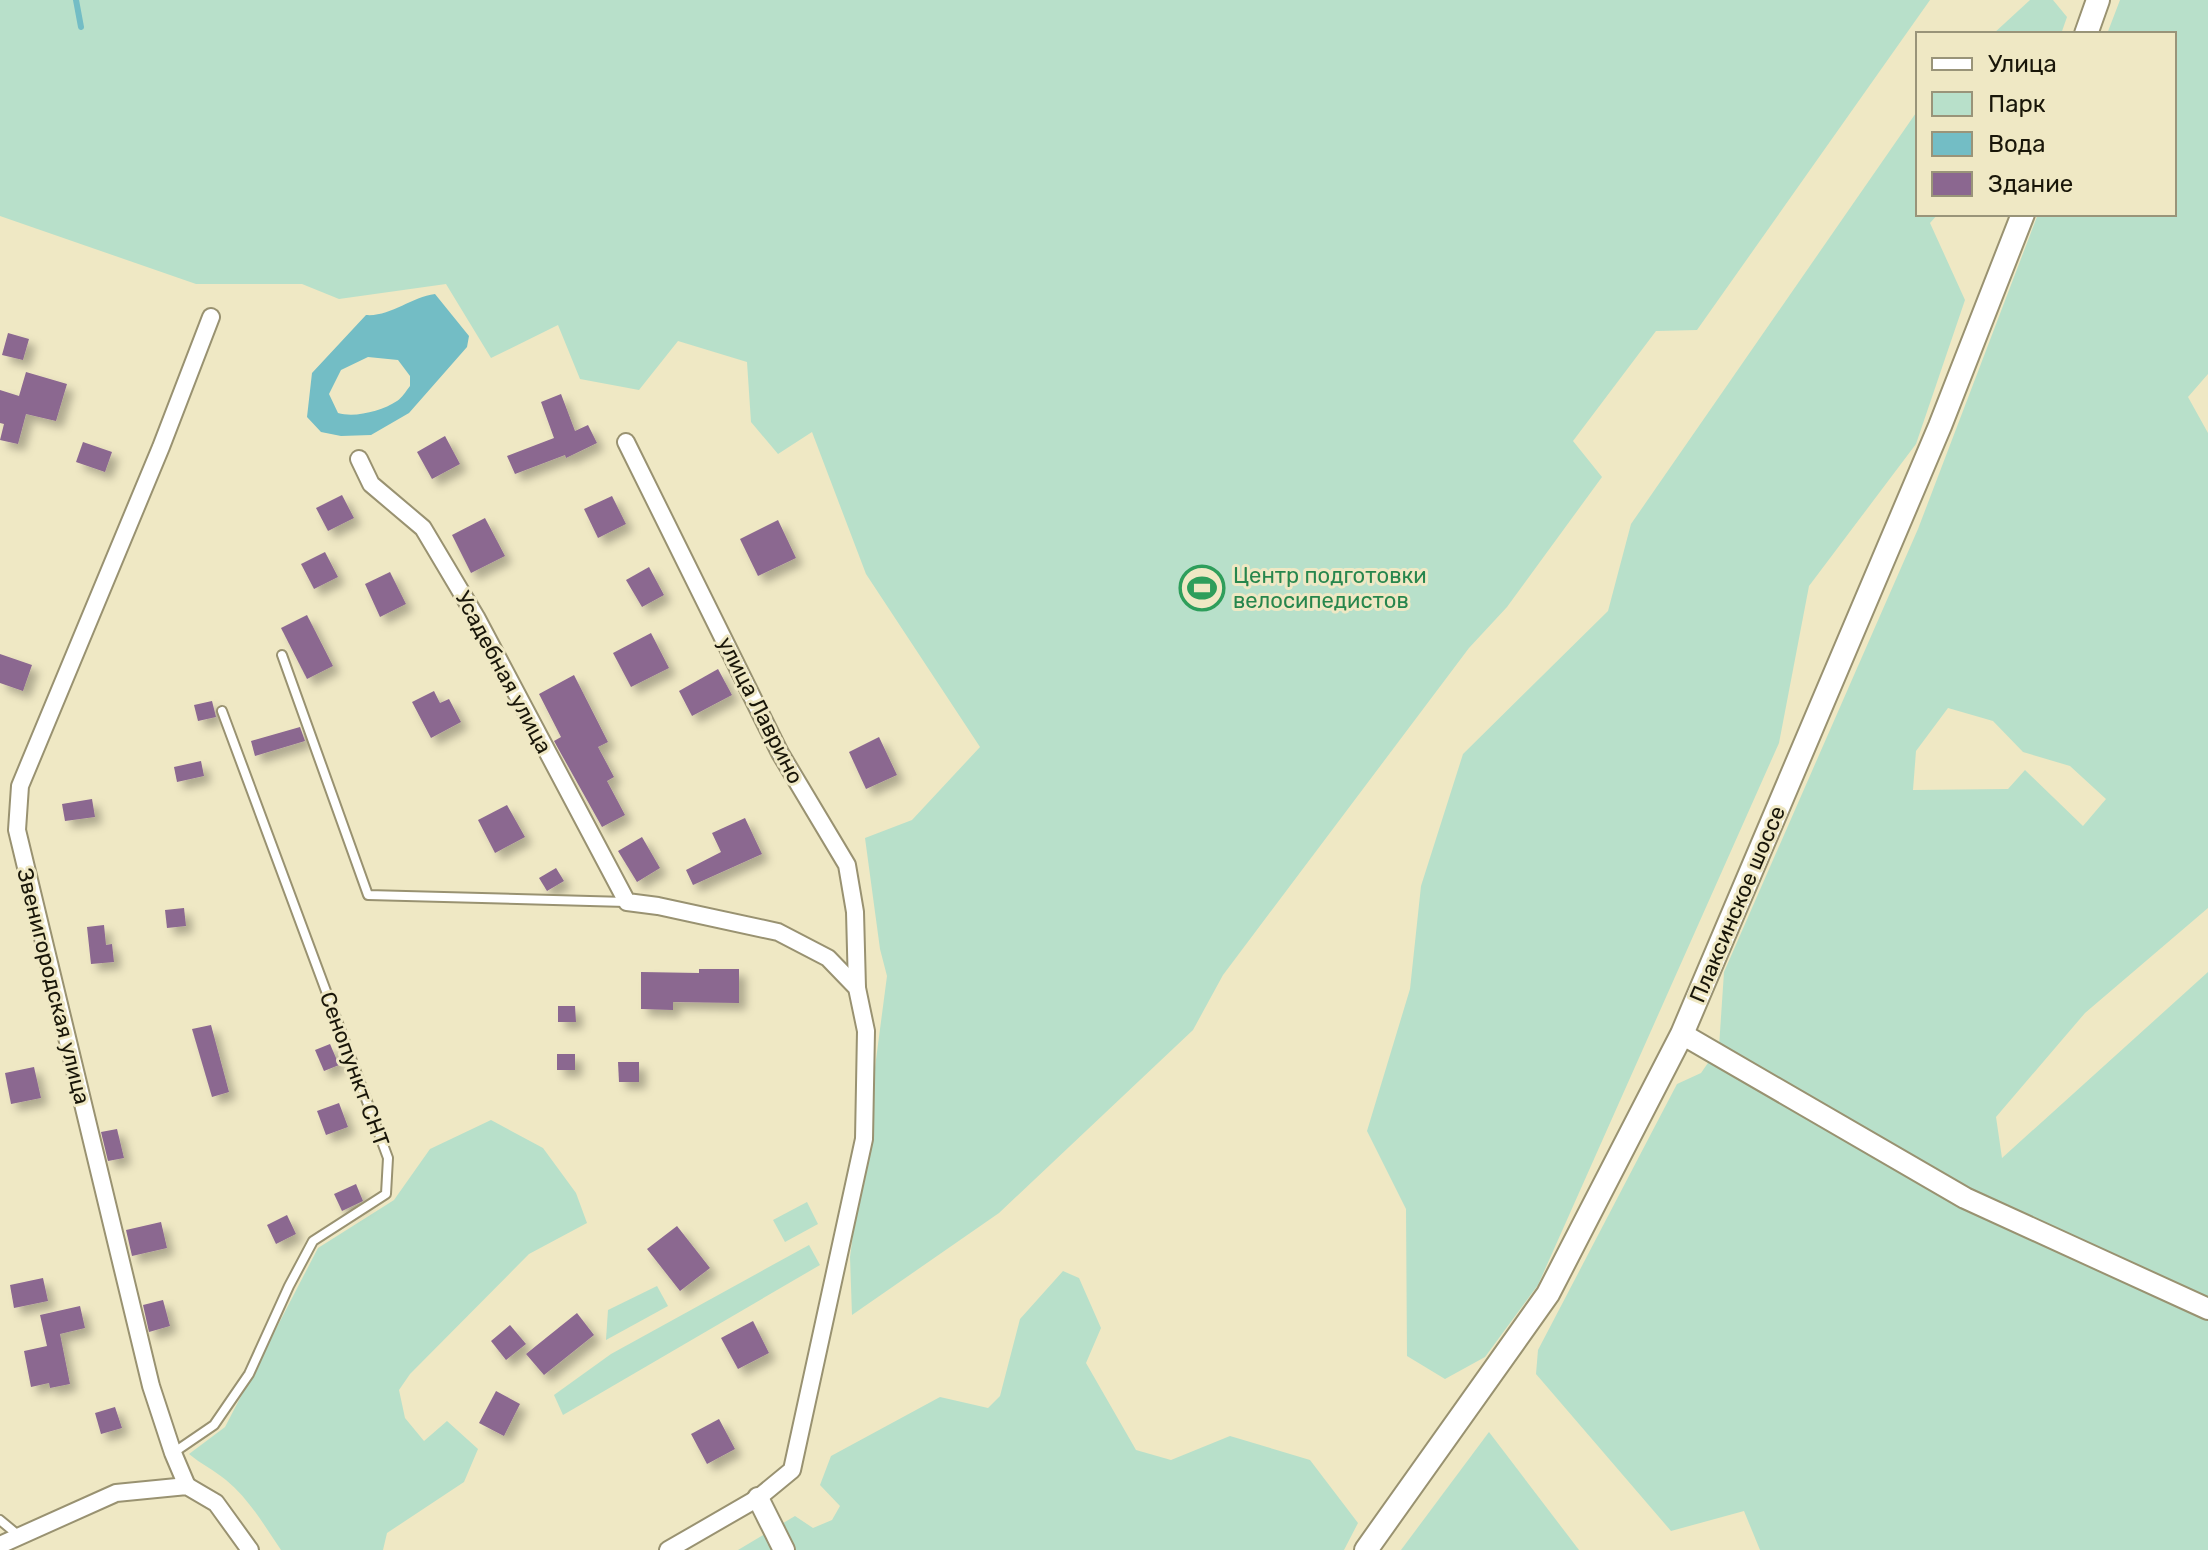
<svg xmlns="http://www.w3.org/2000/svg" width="2208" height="1550" viewBox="0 0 2208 1550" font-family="Rubik,sans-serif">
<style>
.green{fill:#b8e0ca;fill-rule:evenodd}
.water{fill:#73bdc5;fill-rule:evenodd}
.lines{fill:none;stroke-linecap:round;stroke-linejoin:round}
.stream{stroke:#73bdc5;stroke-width:6}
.building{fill:#8b6790;filter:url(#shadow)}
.service-casing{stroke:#999271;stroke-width:12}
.minor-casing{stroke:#999271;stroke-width:20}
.tertiary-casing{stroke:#999271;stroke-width:24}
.secondary-casing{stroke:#999271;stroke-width:26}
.service{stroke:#fff;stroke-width:8}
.minor{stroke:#fff;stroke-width:16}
.tertiary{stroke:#fff;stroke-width:20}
.secondary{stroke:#fff;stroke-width:22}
.labels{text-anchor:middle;stroke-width:6;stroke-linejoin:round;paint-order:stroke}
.leisure-label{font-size:22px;fill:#27864d;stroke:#efe8c4;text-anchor:start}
.street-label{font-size:22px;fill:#191609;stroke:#efe8c4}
</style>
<defs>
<filter id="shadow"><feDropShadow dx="7" dy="7" stdDeviation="4" flood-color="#0004"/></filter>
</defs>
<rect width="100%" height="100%" fill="#efe8c4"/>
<g class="green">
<polygon points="0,0 1930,0 1697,330 1656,331 1573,441 1602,477 1507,607 1469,648 1223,975 1193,1030 999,1213 852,1315 850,1257 887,976 880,949 865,838 912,820 980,747 866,574 812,432 778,454 751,422 747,362 678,341 639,390 580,379 558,325 491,358 446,284 339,299 302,284 196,284 0,216"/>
<polygon points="2030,0 2053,0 2067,17 2061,34 1993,34"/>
<path d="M2120 0H2208V374L2188 397 2208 433V908L2085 1013 1996 1117 2002 1158 2208 972V1550H1760L1744 1511 1671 1531 1536 1374 1538 1350 1677 1084 1701 1073 1719 1047 1724 972 1918 529 2038 214H2174V34H2107ZM1948 708 1993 721 2023 752 2070 766 2106 799 2083 826 2025 770 2008 789 1913 790 1916 751Z"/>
<polygon points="1918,110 1918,214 1938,214 1930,223 1965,300 1916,444 1809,586 1779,743 1538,1285 1485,1357 1445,1379 1407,1356 1406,1209 1367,1131 1410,989 1421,886 1463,754 1608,611 1631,524"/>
<path d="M491 1120 543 1148 576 1193 587 1223 529 1254 410 1374 399 1390 405 1418 424 1441 447 1421 478 1449 464 1482 387 1533 383 1550H281C264 1525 249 1499 226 1480 214 1470 201 1464 189 1454L225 1427 318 1248 394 1200 430 1149Z"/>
<polygon points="807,1202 818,1224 785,1242 773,1220"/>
<polygon points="809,1245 820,1265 563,1415 554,1395 611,1354"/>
<polygon points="1063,1271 1079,1278 1101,1328 1086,1363 1136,1450 1171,1460 1230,1436 1310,1460 1358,1523 1344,1550 738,1550 795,1516 813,1528 832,1520 840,1506 820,1485 831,1456 940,1397 988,1408 1000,1396 1020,1319"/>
<polygon points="657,1286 668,1306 606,1340 608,1310"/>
<polygon points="1489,1432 1579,1550 1401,1550"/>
</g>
<path class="water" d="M435 294 469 336 467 347 409 413 371 435 341 436 321 432 307 417 312 373 366 315C390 317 411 297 435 294ZM368 357 398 360 410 376V386C406 391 402 398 397 401 382 411 355 418 338 413L329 394 341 370Z"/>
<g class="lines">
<polyline class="stream" points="76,0 81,27"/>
</g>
<g class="building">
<polygon points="8,333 29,339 23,360 2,355"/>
<polygon points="26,372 67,384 56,421 26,414 18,444 0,440 4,424 0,423 0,390 19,396"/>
<polygon points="561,394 575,431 588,425 597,443 566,458 565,455 515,474 507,456 554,438 541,402"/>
<polygon points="445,436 460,464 432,479 417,452"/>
<polygon points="83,442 112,452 105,472 76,462"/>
<polygon points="342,495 354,518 328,531 316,508"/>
<polygon points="612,496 626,524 598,538 584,509"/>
<polygon points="485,518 505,556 471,573 452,535"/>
<polygon points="778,520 796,558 758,576 740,539"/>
<polygon points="325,552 338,577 314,589 301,564"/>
<polygon points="649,567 664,595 642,607 626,580"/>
<polygon points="390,572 406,604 380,617 365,584"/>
<polygon points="307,615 333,666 307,679 281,628"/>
<polygon points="651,633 669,668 631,687 613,653"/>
<polygon points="0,654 32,665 23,691 0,683"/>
<polygon points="718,669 732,695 692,716 679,691"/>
<polygon points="574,675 608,742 598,747 614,777 607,781 625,815 602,827 554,741 561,737 539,694"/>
<polygon points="434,691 440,703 449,699 461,722 431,738 412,702"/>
<polygon points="212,701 216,717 198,721 194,705"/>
<polygon points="300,727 305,741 255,756 251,741"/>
<polygon points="879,737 897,775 866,789 849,752"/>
<polygon points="201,761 204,776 177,782 174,767"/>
<polygon points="92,799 95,817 65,821 62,804"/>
<polygon points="507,805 525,837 495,853 478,820"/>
<polygon points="745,818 762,854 693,885 686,870 721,852 712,833"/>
<polygon points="642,837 660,868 637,882 618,851"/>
<polygon points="556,868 564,881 547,891 539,878"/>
<polygon points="184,908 186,926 167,928 165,910"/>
<polygon points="104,925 106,945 112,944 114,962 91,964 87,927"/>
<polygon points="699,969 739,969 739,1003 673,1002 673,1010 641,1009 641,972 699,973"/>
<polygon points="558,1006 575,1006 576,1022 558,1022"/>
<polygon points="211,1025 229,1092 212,1097 192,1029"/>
<polygon points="330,1044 339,1065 324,1071 315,1050"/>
<rect x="557" y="1054" width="18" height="16"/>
<polygon points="618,1062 639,1062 639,1082 619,1082"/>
<polygon points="34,1067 41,1098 11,1104 5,1073"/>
<polygon points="339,1103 348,1127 326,1135 317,1111"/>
<polygon points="117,1129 124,1158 108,1161 101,1132"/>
<polygon points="356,1184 363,1201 342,1211 334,1194"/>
<polygon points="287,1215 296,1234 276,1244 267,1225"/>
<polygon points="161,1222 167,1248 132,1256 126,1230"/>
<polygon points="677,1226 710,1268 680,1291 647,1249"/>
<polygon points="43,1278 48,1301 14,1308 10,1285"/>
<polygon points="163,1300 170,1326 149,1332 143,1305"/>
<polygon points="80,1306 85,1328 60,1334 70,1384 50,1388 49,1383 31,1387 24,1351 47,1346 40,1315"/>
<polygon points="577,1313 594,1335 544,1375 526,1354"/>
<polygon points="753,1321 769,1353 738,1369 721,1338"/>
<polygon points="510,1325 526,1344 506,1360 491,1341"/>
<polygon points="496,1391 520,1404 504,1436 479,1423"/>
<polygon points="115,1407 122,1428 101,1434 95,1413"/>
<polygon points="719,1419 735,1449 707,1464 691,1434"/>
</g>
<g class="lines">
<g class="service-casing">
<g id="service">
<polyline points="282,655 368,895 626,902"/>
<polyline points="173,1453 214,1425 249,1374 289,1286 313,1241 386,1194 388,1158 222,711"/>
<polyline points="0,1520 18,1535"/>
</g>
</g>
<g class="minor-casing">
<g id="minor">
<polyline points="626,442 780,753 847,865 855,912 857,988"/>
<polyline points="359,459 371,484 423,528 476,617 627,902 658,906 778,932 828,958 857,988 866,1031 864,1139 792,1470 758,1498 668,1550"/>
<polyline points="187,1486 173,1453 151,1386 17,830 20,786 161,447 211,317"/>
<polyline points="0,1545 116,1493 187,1486 216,1503 250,1550"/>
</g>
</g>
<g class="tertiary-casing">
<g id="tertiary">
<polyline points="1682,1034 1965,1198 2208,1309"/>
<polyline points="758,1498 784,1550"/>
</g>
</g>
<g class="secondary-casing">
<g id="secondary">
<polyline points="2086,34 2098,0"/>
<polyline points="1366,1550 1548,1294 1682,1034 1940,426 2023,214"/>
</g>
</g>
<use href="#service" class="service"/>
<use href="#minor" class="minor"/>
<use href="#tertiary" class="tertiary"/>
<use href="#secondary" class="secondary"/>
</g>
<defs>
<g id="stadium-ring" transform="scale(2.3)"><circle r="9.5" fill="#efe8c4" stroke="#2e9e5b" stroke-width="1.5"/><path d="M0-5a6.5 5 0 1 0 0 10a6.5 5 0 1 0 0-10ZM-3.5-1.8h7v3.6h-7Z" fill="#2e9e5b"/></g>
</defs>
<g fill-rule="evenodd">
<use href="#stadium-ring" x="1202" y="588"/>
</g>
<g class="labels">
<g class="leisure-label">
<text x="1233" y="583">Центр подготовки<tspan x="1233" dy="25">велосипедистов</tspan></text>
</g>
<g class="street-label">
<text transform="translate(504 672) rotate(62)" y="8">Усадебная улица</text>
<text transform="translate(761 710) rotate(63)" y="8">улица Лаврино</text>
<text transform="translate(1737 904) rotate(-67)" y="8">Плаксинское шоссе</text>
<text transform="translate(54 986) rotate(76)" y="8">Звенигородская улица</text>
<text transform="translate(355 1069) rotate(70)" y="8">Сенопункт СНТ</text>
</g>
</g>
<rect x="1916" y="32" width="260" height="184" fill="#efe8c4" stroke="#999479" stroke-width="2"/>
<rect x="1932" y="58" width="40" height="12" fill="#ffffff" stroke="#999479" stroke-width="2"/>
<text x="1988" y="72" font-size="24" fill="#191609">Улица</text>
<rect x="1932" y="92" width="40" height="24" fill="#b8e0ca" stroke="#999479" stroke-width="2"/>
<text x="1988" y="112" font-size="24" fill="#191609">Парк</text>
<rect x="1932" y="132" width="40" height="24" fill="#73bdc5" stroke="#999479" stroke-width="2"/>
<text x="1988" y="152" font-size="24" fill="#191609">Вода</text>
<rect x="1932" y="172" width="40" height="24" fill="#8b6790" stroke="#999479" stroke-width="2"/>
<text x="1988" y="192" font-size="24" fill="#191609">Здание</text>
</svg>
